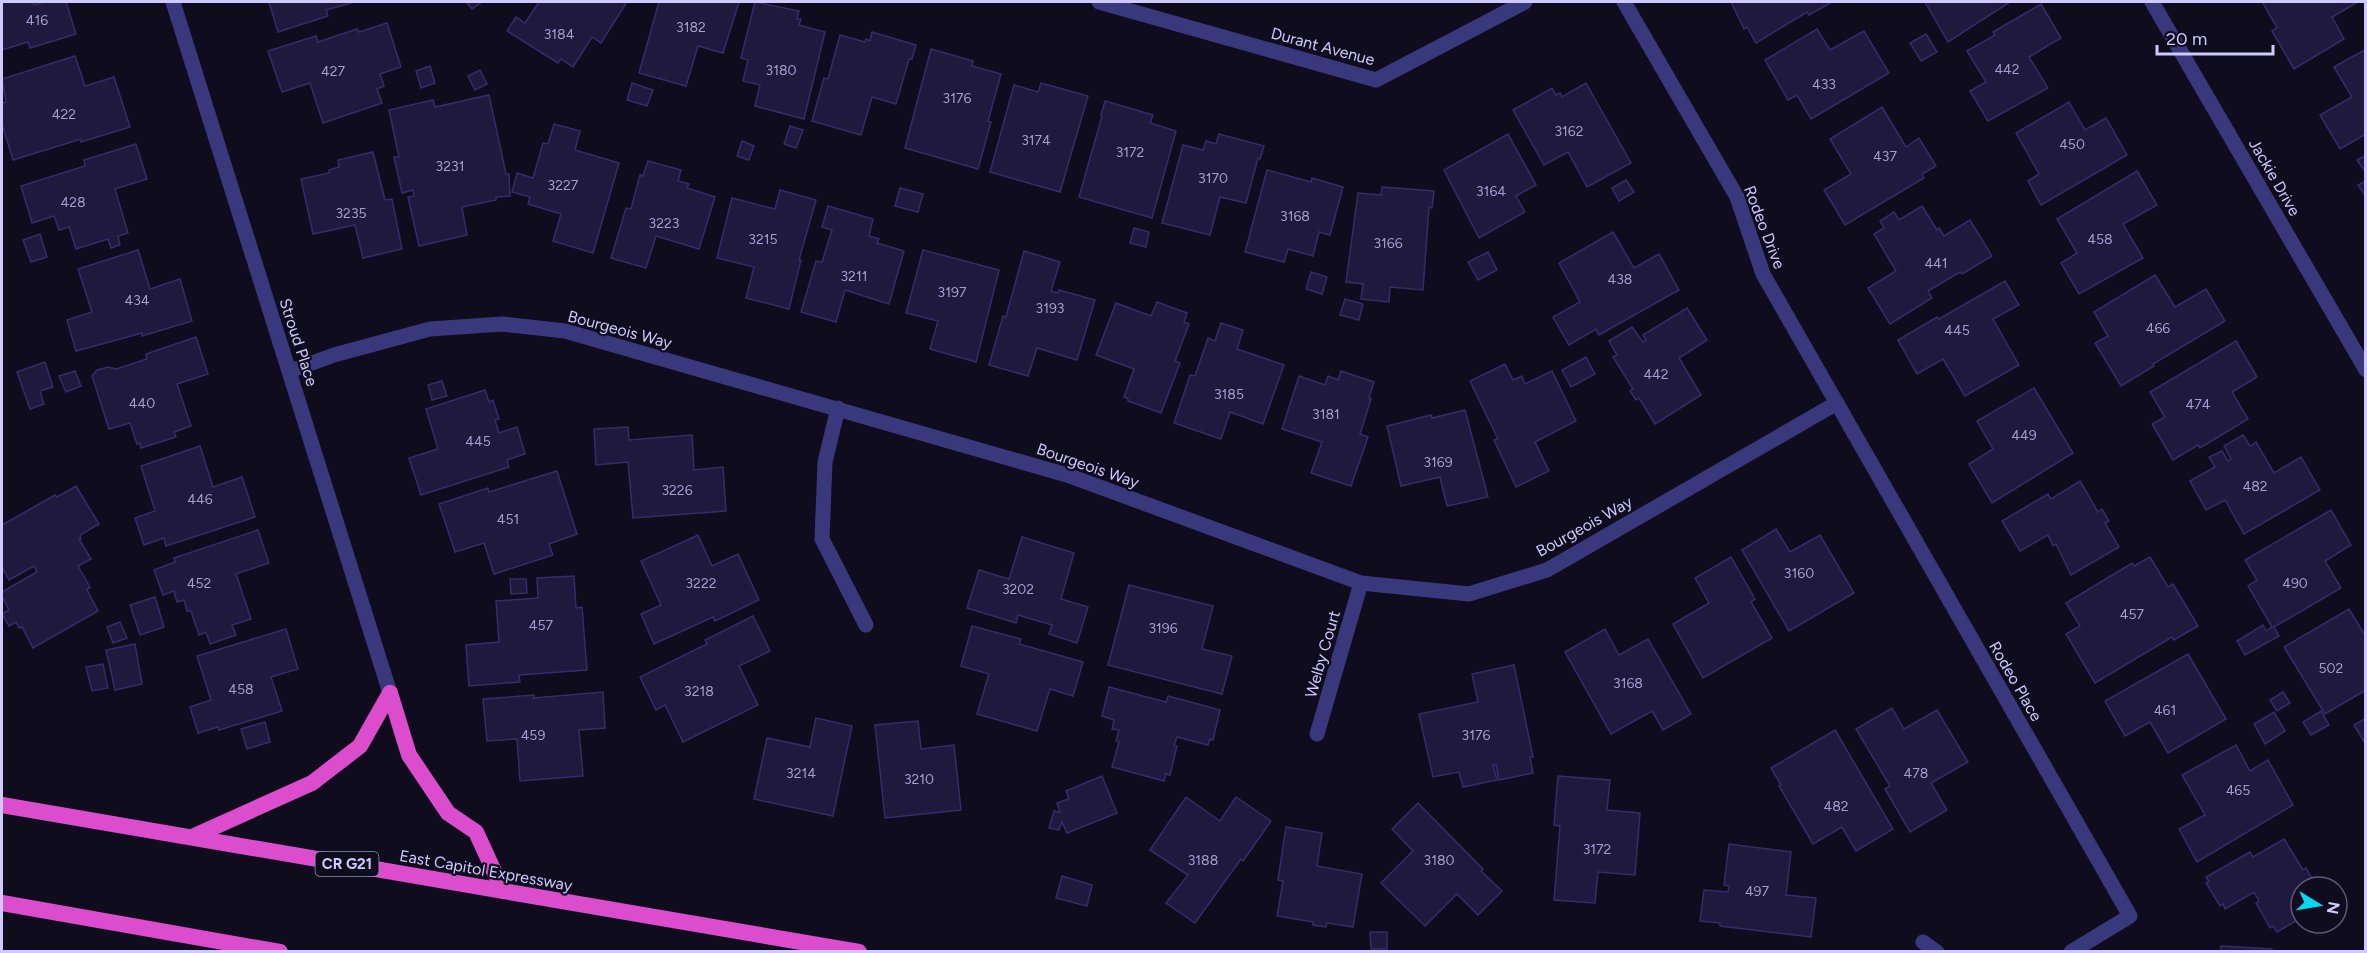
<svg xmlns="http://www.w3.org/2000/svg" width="2367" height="953" viewBox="0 0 2367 953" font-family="Figtree,sans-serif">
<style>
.building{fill:#20193e;stroke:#372b6a;stroke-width:1.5}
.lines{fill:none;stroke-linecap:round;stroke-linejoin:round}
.minor{stroke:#3a387c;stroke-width:15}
.trunk{stroke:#dc4dcd;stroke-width:16}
.labels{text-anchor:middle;stroke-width:4.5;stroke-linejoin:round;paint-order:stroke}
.number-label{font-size:14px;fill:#a39ece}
.shield{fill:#0f0c1e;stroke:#9591bb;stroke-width:1.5}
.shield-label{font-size:15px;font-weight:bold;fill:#cfcafe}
.street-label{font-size:16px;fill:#cfcafe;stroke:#0f0c1e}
</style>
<rect width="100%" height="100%" fill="#0f0c1e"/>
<g class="building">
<polygon points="2,2 33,2 34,5 44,2 66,2 76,34 30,48 28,42 2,50"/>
<polygon points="269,2 355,2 326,10 328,16 278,32"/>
<polygon points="466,2 482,2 472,9"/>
<polygon points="539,2 627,2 601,43 592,37 573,67 561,59 558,63 507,31 516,17 525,23"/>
<polygon points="659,2 739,2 723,53 698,46 686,86 639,73"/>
<polygon points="755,2 799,11 797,19 801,19 799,25 825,32 804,119 755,106 760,85 743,81 748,60 741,58"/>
<polygon points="1731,2 1832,2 1809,15 1807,12 1756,43 1747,27 1744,29"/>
<polygon points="1925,2 2010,2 1948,42"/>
<polygon points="2265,2 2358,2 2332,17 2344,39 2294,69 2272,31 2277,28 2263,3"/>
<polygon points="2041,4 2061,38 2029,57 2048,88 1988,121 1970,91 1986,82 1967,51 1995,35 1993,32"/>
<polygon points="387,23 401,67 380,74 384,86 377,89 382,103 323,123 310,83 282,92 268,51 316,36 318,42 357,29 359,32"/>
<polygon points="1817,29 1830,50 1864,31 1889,73 1811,119 1797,95 1788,100 1765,60"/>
<polygon points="872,32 916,45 912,59 909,59 896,104 872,97 861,135 812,121 824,78 828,79 840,35 865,42 866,39 870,41"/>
<polygon points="1926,34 1937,52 1921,61 1910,43"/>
<polygon points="931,49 973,61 972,66 1001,74 988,121 991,122 978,169 905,148"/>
<polygon points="2366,49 2366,134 2340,149 2320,115 2352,97 2334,67"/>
<polygon points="75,56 85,86 114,77 130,127 81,142 81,139 13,160 2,124 2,103 6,102 2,79"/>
<polygon points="430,66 435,83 421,88 416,71"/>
<polygon points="480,70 487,84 475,90 468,76"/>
<polygon points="632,83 653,90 647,106 627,100"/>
<polygon points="1041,83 1088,96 1060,192 990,172 1014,85 1038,92"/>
<polygon points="1586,83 1631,163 1587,187 1568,152 1544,165 1513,110 1552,88 1556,95 1560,93 1562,97"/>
<polygon points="489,95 506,174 509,174 510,196 496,197 496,200 462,207 467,235 419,246 408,197 414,196 413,190 402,193 394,157 399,157 389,110 433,100 435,107"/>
<polygon points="1105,101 1153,115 1150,123 1176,131 1152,218 1079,197 1102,116 1101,115"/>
<polygon points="2069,102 2085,130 2106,118 2127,155 2041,205 2028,181 2039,174 2016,133"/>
<polygon points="1882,107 1906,147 1919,138 1936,166 1922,174 1924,178 1845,225 1824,190 1851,174 1830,139"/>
<polygon points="554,124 580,131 575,150 619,163 593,253 553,241 561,214 528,204 530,197 512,192 517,173 533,178 543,143 548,144"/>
<polygon points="790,126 803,130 796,148 784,144"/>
<polygon points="1219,134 1264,146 1260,159 1258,158 1246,203 1220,197 1210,235 1162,223 1183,145 1203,150 1206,141 1216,144"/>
<polygon points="1508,134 1536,185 1516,196 1525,212 1479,238 1444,170"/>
<polygon points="742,141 754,146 749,160 737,156"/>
<polygon points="136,144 147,179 115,189 128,233 118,236 120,245 111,248 108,239 76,249 69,227 59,230 54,216 32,223 21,186 85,166 84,160"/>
<polygon points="373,152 385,200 392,199 402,249 363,258 355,225 313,234 301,179 329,173 329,170 339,167 338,160"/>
<polygon points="2366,155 2366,173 2357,160"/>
<polygon points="648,161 681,170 678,181 689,184 687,188 715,197 699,249 656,236 646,268 611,258 626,208 631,209 640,175 643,176"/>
<polygon points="1267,170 1311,182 1312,178 1343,187 1330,235 1319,232 1313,256 1288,249 1284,262 1245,252"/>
<polygon points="2137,171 2157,205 2123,224 2143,258 2079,294 2061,263 2077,253 2057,219"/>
<polygon points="1626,180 1634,192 1619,201 1612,188"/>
<polygon points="2366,181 2366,197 2358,185"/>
<polygon points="1382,187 1434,191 1432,208 1429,207 1423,290 1390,287 1389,302 1361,299 1363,284 1346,282 1358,193 1381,195"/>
<polygon points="900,188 923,194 918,212 895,206"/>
<polygon points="780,190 816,200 799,260 801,260 789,309 746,298 754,267 717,258 732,198 775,209"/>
<polygon points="828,206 873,219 869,236 879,239 877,243 904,251 889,304 845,290 836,322 801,312 816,261 822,262 832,230 822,227"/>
<polygon points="1922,206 1937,230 1939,228 1944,236 1970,220 1992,256 1962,274 1960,272 1928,291 1932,298 1890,324 1868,288 1896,271 1874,234 1884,228 1880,221 1894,212 1899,220"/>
<polygon points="1134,228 1149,232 1146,247 1130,243"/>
<polygon points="1613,232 1634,268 1659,254 1679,290 1599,335 1596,329 1569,345 1553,317 1580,302 1559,263"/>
<polygon points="40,234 47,257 31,262 23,240"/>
<polygon points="138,250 150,289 180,279 192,321 142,336 142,333 76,351 67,320 92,312 78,269"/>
<polygon points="923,250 999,270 976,362 930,349 938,321 906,313"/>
<polygon points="1024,251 1060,262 1051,291 1058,293 1059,290 1095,300 1077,360 1037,348 1028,376 989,365 1003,316 1006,317"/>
<polygon points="1488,252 1497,270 1478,280 1468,262"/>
<polygon points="1311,272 1327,277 1322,294 1306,289"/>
<polygon points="2155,275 2175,307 2206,289 2225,321 2153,364 2154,366 2121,386 2095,343 2108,336 2094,312"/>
<polygon points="2005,281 2019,305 1993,319 2019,365 1965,396 1943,359 1917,374 1898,340 1937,317 1939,319"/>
<polygon points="1345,299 1363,304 1359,320 1340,315"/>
<polygon points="1157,302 1187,313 1184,322 1189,324 1175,361 1180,363 1161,413 1128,401 1128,399 1124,397 1134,369 1096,355 1116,303 1151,316"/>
<polygon points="1687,308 1707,340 1679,358 1701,395 1655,424 1639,398 1636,400 1630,391 1633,389 1613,357 1617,355 1609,341 1632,327 1643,342 1646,340 1643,335"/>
<polygon points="1221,323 1243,330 1237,349 1284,365 1263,424 1230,412 1221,439 1174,423 1190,375 1195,376 1208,338 1215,341"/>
<polygon points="196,337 208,374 177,384 191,426 174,432 176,437 141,448 140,443 137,444 130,423 109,429 92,376 97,370 108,367 116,369 147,359 146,354"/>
<polygon points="2236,341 2257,377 2232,392 2248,419 2200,448 2198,445 2173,460 2152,424 2165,417 2150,392"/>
<polygon points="1586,357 1595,374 1571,387 1562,370"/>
<polygon points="45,362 53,387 40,391 44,404 30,409 17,372"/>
<polygon points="1505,364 1513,380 1522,376 1525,384 1552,371 1576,421 1535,442 1549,471 1516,487 1494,440 1498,439 1470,381"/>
<polygon points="75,371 81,386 66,392 59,376"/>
<polygon points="1341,371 1374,382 1369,398 1371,399 1360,434 1368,437 1351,486 1311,473 1322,442 1282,429 1299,376 1325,385 1328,376 1338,380"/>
<polygon points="442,381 447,396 432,400 428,385"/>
<polygon points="2034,388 2073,453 1992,503 1969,464 1993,449 1977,421"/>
<polygon points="485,390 489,402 493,400 499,419 495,420 499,433 517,427 525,454 507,460 509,467 421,495 409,458 438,449 426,409"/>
<polygon points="1465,410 1488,497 1447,506 1440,477 1401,486 1387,426 1431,415 1432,418"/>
<polygon points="628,427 629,440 692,435 694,470 723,467 726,511 633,518 628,462 596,465 594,429"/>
<polygon points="2243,435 2250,446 2256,442 2274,473 2301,457 2320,490 2244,534 2225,500 2206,510 2190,481 2215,467 2209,457 2222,451 2228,461 2231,459 2224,446"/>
<polygon points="200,446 213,487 242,477 255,517 166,546 164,538 144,545 135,518 155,511 141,466"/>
<polygon points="557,471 577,534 549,544 553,555 494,574 484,543 455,552 439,504 488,488 489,492"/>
<polygon points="2080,481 2098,512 2102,509 2109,521 2105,523 2119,547 2071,575 2056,544 2053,546 2048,535 2020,551 2002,521 2048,494 2051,499"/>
<polygon points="76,486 99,524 80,535 81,539 79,539 91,559 78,566 90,587 87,590 98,611 33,648 22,627 19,628 16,622 9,626 2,614 9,610 2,596 2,592 37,572 34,566 9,580 2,567 2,525 55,495 57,497"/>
<polygon points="2331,510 2351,545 2325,561 2341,588 2274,627 2279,636 2245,655 2237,641 2263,625 2266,631 2272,627 2248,586 2257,580 2245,560"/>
<polygon points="1776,529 1790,552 1820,535 1854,593 1789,631 1742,550"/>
<polygon points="258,530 269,563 236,574 251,619 232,625 236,635 210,644 206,632 199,635 191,611 187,611 184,600 177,602 174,591 163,595 154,570 175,562 174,558"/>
<polygon points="698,535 712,566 738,554 759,600 715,621 713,617 654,644 641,614 661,605 641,561"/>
<polygon points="1022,537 1074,553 1061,599 1088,607 1077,643 1049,634 1052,625 1018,615 1016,623 967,608 979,570 1009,579"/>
<polygon points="1731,557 1755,599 1751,602 1772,638 1703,678 1673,624 1709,603 1695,578"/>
<polygon points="2150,557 2168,587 2173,584 2198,626 2174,640 2172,637 2095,683 2066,634 2080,626 2066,603 2132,563 2134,566"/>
<polygon points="574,576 576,608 582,607 587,670 519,675 520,682 469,686 466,645 499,642 496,601 538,598 537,578"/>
<polygon points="510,579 526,579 527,593 511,594"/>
<polygon points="1129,585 1213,606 1202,649 1232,656 1222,694 1108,665"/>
<polygon points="155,597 164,627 140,635 130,605"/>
<polygon points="2349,609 2366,637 2366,690 2325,714 2284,647"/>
<polygon points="753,616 770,651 739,666 758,705 683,742 665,705 656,710 640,677 707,644 705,640"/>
<polygon points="120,622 127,638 113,643 107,627"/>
<polygon points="972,626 1021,639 1019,644 1083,662 1073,696 1050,689 1037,731 977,714 989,674 961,666"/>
<polygon points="286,629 298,669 271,677 282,711 219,730 218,727 198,733 190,707 211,700 197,656"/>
<polygon points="1605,629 1619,655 1648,639 1691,714 1663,730 1652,711 1611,734 1565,652"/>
<polygon points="135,644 142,684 115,690 106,650"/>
<polygon points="2188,654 2226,719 2168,753 2150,722 2125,736 2105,701"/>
<polygon points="103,664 108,688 92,691 86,667"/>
<polygon points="1514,665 1533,757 1530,757 1533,773 1499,780 1496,765 1493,765 1497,780 1463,787 1459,772 1433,777 1419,714 1478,702 1472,674"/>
<polygon points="1109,687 1166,702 1168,696 1220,710 1213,740 1210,739 1208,745 1177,737 1174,745 1177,746 1170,775 1166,774 1164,781 1112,767 1119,742 1116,741 1119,730 1112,729 1114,720 1102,716"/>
<polygon points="603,692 605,728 579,730 583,776 520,781 517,739 487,741 483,699 534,695 534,698"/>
<polygon points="2283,692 2290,703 2277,711 2270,700"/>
<polygon points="1892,708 1904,729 1937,710 1968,762 1931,783 1947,810 1910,832 1885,789 1890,786 1856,729"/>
<polygon points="2321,711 2329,725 2311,735 2303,722"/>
<polygon points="2274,712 2285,731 2265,744 2254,724"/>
<polygon points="816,718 852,726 833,816 754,799 767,738 810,747"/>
<polygon points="2366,718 2366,745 2354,725"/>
<polygon points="918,721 921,749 954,745 961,810 885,818 875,725"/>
<polygon points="265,722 270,742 247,749 241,729"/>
<polygon points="1835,730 1893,829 1856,851 1842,827 1813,844 1779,786 1781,785 1771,768"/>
<polygon points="2236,745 2250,771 2268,760 2293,805 2197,862 2179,829 2205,815 2182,775"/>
<polygon points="1102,776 1117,813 1067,833 1062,822 1059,830 1049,828 1054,811 1060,812 1057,803 1069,799 1066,791"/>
<polygon points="1558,776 1610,780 1607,810 1640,813 1635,875 1598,872 1595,903 1554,900 1560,826 1554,825"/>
<polygon points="1186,797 1220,821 1236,797 1271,821 1243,861 1241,859 1195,923 1166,903 1188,875 1150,850"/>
<polygon points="1418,803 1483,869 1481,871 1502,891 1478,915 1457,894 1425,926 1381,883 1413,851 1392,829"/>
<polygon points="1286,827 1322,833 1317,866 1362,874 1353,927 1327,923 1326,927 1313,925 1313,922 1277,916 1283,881 1278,880"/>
<polygon points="2284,839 2303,870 2306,868 2313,880 2310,882 2313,887 2301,887 2301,918 2277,932 2273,926 2270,928 2256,903 2259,901 2254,892 2225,909 2223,904 2220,906 2206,883 2209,881 2206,877 2250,852 2253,857"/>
<polygon points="1729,844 1791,852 1786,895 1816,898 1811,937 1720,926 1720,923 1700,921 1704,890 1728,892 1729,886 1724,885"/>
<polygon points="1062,876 1092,885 1087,906 1056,898"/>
<polygon points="1370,932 1387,932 1387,949 1371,949"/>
<polygon points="2221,946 2272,949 2272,952 2221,952"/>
</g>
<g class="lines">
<g class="minor">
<polyline points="173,2 390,693"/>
<polyline points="1099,2 1376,80 1525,2"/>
<polyline points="1624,2 1737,197 1763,274 2130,916 2071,952"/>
<polyline points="2152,2 2366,370"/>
<polyline points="290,371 334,355 430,329 502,324 565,331 1067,475 1361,583 1469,594 1547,570 1837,403"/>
<polyline points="838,408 825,462 822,539 866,625"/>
<polyline points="1317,734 1361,583"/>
<polyline points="1923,942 1937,952"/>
</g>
<g class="trunk">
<polyline points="390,693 409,755 448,813 476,832 503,891"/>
<polyline points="2,805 859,952"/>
<polyline points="192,837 312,783 360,746 390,693"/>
<polyline points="2,903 280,952"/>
</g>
</g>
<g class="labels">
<g class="number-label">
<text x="37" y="25">416</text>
<text x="691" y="32">3182</text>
<text x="559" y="39">3184</text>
<text x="2007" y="74">442</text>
<text x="781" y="75">3180</text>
<text x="333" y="76">427</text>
<text x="1824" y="89">433</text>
<text x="957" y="103">3176</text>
<text x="64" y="119">422</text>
<text x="1569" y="136">3162</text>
<text x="1036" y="145">3174</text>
<text x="2072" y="149">450</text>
<text x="1130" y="157">3172</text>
<text x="1885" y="161">437</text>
<text x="450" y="171">3231</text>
<text x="1213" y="183">3170</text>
<text x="563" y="190">3227</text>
<text x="1491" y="196">3164</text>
<text x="73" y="207">428</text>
<text x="351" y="218">3235</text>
<text x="1295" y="221">3168</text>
<text x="664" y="228">3223</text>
<text x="763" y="244">3215</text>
<text x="2100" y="244">458</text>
<text x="1388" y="248">3166</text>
<text x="1936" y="268">441</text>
<text x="854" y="281">3211</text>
<text x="1620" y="284">438</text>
<text x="952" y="297">3197</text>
<text x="137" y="305">434</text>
<text x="1050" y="313">3193</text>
<text x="2158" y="333">466</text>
<text x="1957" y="335">445</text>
<text x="1656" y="379">442</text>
<text x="1229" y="399">3185</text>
<text x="142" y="408">440</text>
<text x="2198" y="409">474</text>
<text x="1326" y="419">3181</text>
<text x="2024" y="440">449</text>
<text x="478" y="446">445</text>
<text x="1438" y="467">3169</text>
<text x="2255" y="491">482</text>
<text x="677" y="495">3226</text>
<text x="200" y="504">446</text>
<text x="508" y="524">451</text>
<text x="1799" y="578">3160</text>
<text x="199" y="588">452</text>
<text x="701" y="588">3222</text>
<text x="2295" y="588">490</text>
<text x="1018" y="594">3202</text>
<text x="2132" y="619">457</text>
<text x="541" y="630">457</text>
<text x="1163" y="633">3196</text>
<text x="2331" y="673">502</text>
<text x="1628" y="688">3168</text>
<text x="241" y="694">458</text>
<text x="699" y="696">3218</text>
<text x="2165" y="715">461</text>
<text x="533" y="740">459</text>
<text x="1476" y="740">3176</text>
<text x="801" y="778">3214</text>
<text x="1916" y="778">478</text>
<text x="919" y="784">3210</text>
<text x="2238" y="795">465</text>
<text x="1836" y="811">482</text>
<text x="1597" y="854">3172</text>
<text x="1203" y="865">3188</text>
<text x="1439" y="865">3180</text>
<text x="1757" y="896">497</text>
</g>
<rect class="shield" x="315.5" y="852" width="63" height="24" rx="4.5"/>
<g class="shield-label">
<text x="347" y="869">CR G21</text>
</g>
<g class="street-label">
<text transform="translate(1323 46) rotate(15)" y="6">Durant Avenue</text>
<text transform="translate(2275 177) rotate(60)" y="6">Jackie Drive</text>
<text transform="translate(1765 227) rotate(69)" y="6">Rodeo Drive</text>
<text transform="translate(620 329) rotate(15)" y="6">Bourgeois Way</text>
<text transform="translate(299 342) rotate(72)" y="6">Stroud Place</text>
<text transform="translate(1088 465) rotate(19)" y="6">Bourgeois Way</text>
<text transform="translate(1584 526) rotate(-29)" y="6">Bourgeois Way</text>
<text transform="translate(1322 654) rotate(-74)" y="6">Welby Court</text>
<text transform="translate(2016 681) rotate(60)" y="6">Rodeo Place</text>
<text transform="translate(486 870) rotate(10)" y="6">East Capitol Expressway</text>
</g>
</g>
<rect width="2367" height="953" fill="none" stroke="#cfcafe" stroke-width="6"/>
<g transform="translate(2319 905) rotate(101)"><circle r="28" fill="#0f0c1e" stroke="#5c5878" stroke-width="1.5"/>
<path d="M0-4.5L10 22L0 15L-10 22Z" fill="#05d8ef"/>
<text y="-9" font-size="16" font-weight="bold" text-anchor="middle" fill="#cfcafe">N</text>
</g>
<path d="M2157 45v9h116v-9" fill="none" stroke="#cfcafe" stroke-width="3"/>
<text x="2166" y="45" font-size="18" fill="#cfcafe" stroke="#0f0c1e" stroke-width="4.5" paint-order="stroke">20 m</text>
</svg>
